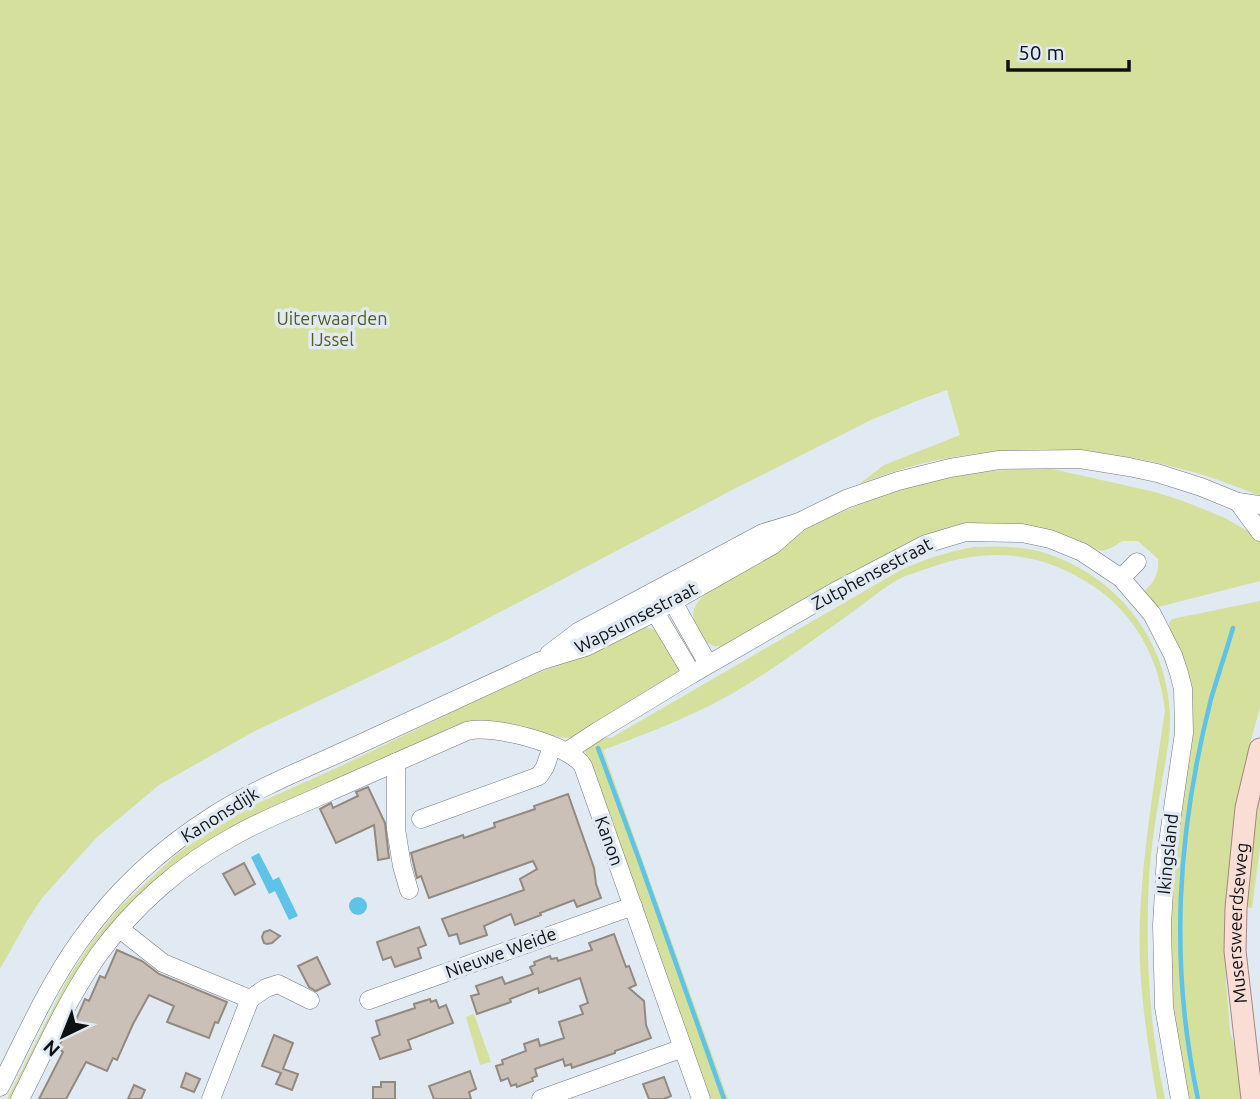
<svg xmlns="http://www.w3.org/2000/svg" width="1260" height="1099" viewBox="0 0 1260 1099" font-family="Ubuntu,sans-serif">
<style>
.green{fill:#d4e09b}
.water{fill:#5ec3e7}
.lines{fill:none;stroke-linecap:round;stroke-linejoin:round}
.stream{stroke:#5ec3e7;stroke-width:4.5}
.building{fill:#cac0b7;stroke:#928980;stroke-width:2}
.minor-casing{stroke:#737983;stroke-width:19}
.major-casing{stroke:#a5877f;stroke-width:23}
.minor{stroke:#fff;stroke-width:18}
.major{stroke:#faddd5;stroke-width:21}
.labels{text-anchor:middle;stroke-width:7;stroke-linejoin:round;paint-order:stroke}
.park-label{font-size:18px;fill:#545c21;stroke:#e1e9f3}
.street-label{font-size:18px;fill:#0e1114;stroke:#e1e9f3}
</style>
<rect width="100%" height="100%" fill="#e1e9f3"/>
<g class="green">
<path d="M0 0H1260V496C1154 451 1037 436 925 463 902 468 881 476 859 484L884 465 960 435 947 390 919 400 871 420 734 489 447 640 253 732 159 785 97 837 42 898 27 921 0 969Z"/>
<path d="M1048 468 1155 492 1183 501 1225 518 1260 538V581L1158 607 1152 605 1142 593C1154 583 1159 575 1158 559L1138 541H1122L1113 547 1102 551 1095 549 1088 550 990 527 835 585 833 582 828 584 830 588 729 647C713 647 707 646 699 632 694 624 691 616 695 607 705 586 760 558 781 545 794 537 808 528 822 521 859 504 898 489 937 480 973 471 1011 469 1048 468Z"/>
<path d="M974 547C995 546 1017 546 1038 551 1112 571 1166 635 1170 713 1171 738 1165 762 1161 787 1156 816 1151 846 1149 877 1145 952 1149 1026 1165 1099H1157C1147 1039 1137 979 1140 918 1143 848 1155 779 1165 710 1159 659 1136 615 1093 586 1040 550 985 547 926 569 918 572 909 574 901 578 887 585 874 596 862 605 824 632 787 660 748 684 702 713 653 731 603 750L728 1099H711L702 1073 696 1069 680 1026 683 1020 652 932 646 929 630 883 632 877 593 767 587 763 585 748 598 736 611 738 899 571C924 559 947 552 974 547Z"/>
<polygon points="1260,601 1260,707 1251,740 1235,816 1228,875 1225,928 1226,982 1230,1032 1242,1069 1247,1099 1186,1099 1173,1036 1168,901 1188,748 1167,630 1170,628 1169,623 1172,619"/>
<polygon points="641,626 656,630 683,670 576,737 565,738 489,723 417,747 150,890 14,1099 7,1099 68,978 91,943 119,908 177,854 212,829 252,806 341,766 502,688 579,656"/>
<polygon points="1260,794 1260,847 1252,908 1246,907 1252,859 1250,857"/>
<polygon points="474,1014 491,1062 480,1065 466,1017"/>
</g>
<g class="water">
<polygon points="259,853 273,880 279,877 298,916 289,920 275,891 269,894 251,857"/>
<circle cx="358" cy="906" r="9"/>
</g>
<g class="lines">
<g class="stream">
<polyline points="598,748 640,862 724,1099"/>
<path d="M1198 1099C1169 963 1177 833 1211 699 1218 675 1226 652 1233 628"/>
</g>
</g>
<g class="building">
<polygon points="368,787 385,823 389,858 378,860 374,825 336,843 320,809 331,803 333,808 358,796 356,792"/>
<polygon points="568,794 594,868 596,884 601,898 577,907 574,900 540,913 541,915 515,925 511,914 484,926 487,935 460,944 457,934 449,936 442,919 524,890 520,879 537,869 533,861 429,898 421,876 417,878 411,853 463,835 464,838 495,827 494,823 535,809 534,806"/>
<polygon points="244,863 255,884 235,895 223,874"/>
<polygon points="419,927 426,945 418,948 421,958 395,967 391,957 383,960 377,942"/>
<polygon points="270,930 280,936 272,943 267,944 264,943 262,937 264,932"/>
<polygon points="614,934 626,967 629,966 636,985 629,988 644,1001 646,1025 651,1038 615,1051 615,1053 572,1068 571,1064 565,1066 563,1059 535,1069 537,1076 532,1078 533,1081 517,1087 516,1084 511,1086 508,1078 501,1081 496,1066 503,1064 502,1060 526,1051 524,1044 538,1039 540,1046 564,1038 559,1022 583,1014 580,1006 588,1003 580,978 539,993 538,988 510,999 511,1002 477,1014 471,996 479,994 476,986 502,977 505,984 533,974 530,967 535,965 534,962 550,956 551,959 557,958 558,961 592,950 589,943"/>
<polygon points="117,950 142,961 159,974 227,1002 218,1023 215,1022 209,1038 175,1025 167,1022 174,1006 149,995 133,1024 117,1060 113,1058 107,1071 86,1062 66,1099 39,1099 63,1052 58,1048 67,1030 70,1025 73,1027 85,999 89,1001 100,976 105,978"/>
<polygon points="317,957 330,984 316,991 309,987 298,966"/>
<polygon points="430,999 431,1002 436,1000 439,1008 446,1005 453,1023 408,1040 411,1049 380,1059 372,1038 380,1035 376,1021 415,1008 414,1004"/>
<polygon points="274,1035 293,1043 283,1069 298,1074 292,1090 276,1084 281,1073 262,1066"/>
<polygon points="470,1071 476,1089 469,1092 471,1099 434,1099 429,1086"/>
<polygon points="186,1073 200,1079 194,1092 181,1087"/>
<polygon points="664,1077 671,1096 664,1099 649,1099 643,1084"/>
<polygon points="381,1082 395,1082 395,1099 373,1099 373,1087 381,1087"/>
<polygon points="134,1085 145,1090 141,1099 128,1099"/>
</g>
<g class="lines">
<g class="minor-casing">
<g id="minor">
<polyline points="1238,502 1260,532"/>
<polyline points="1121,578 1137,562"/>
<polyline points="663,596 673,602 708,664"/>
<polyline points="655,600 655,612 692,674"/>
<polyline points="549,654 578,632 763,533 799,522 846,499 898,481 950,468 999,460 1080,459 1129,467 1157,473 1201,487 1238,502 1260,505"/>
<polyline points="566,752 598,731 692,674 836,591 926,544 966,532 1022,533 1050,539 1082,552 1121,578 1152,614 1173,655 1179,673 1183,689 1184,733 1166,856 1162,925 1164,1007 1180,1099"/>
<polyline points="396,762 396,829 402,866 409,890"/>
<polyline points="421,819 539,776 545,767 552,747"/>
<polyline points="120,929 163,963 250,999 211,1099"/>
<polyline points="250,999 266,988 278,984 310,1000"/>
<polyline points="369,1000 633,906"/>
<path d="M0 1087C25 1038 47 987 79 942 114 892 162 848 214 815 260 786 312 766 362 743 421 716 481 688 540 661L586 647 655 612 773 545 799 522"/>
<path d="M20 1099C45 1050 67 999 99 954 134 906 182 864 234 836 265 818 299 806 331 791 376 771 422 751 467 731 492 724 569 744 583 766L701 1099"/>
<polyline points="541,1099 683,1048"/>
</g>
</g>
<g class="major-casing">
<g id="major">
<path id="s1" d="M1252 1099 1235 951 1236 908 1246 808 1260 749"/>
</g>
</g>
<use href="#minor" class="minor"/>
<use href="#major" class="major"/>
</g>
<g class="labels">
<g class="park-label">
<text x="332" y="325">Uiterwaarden<tspan x="332" dy="21">IJssel</tspan></text>
</g>
<g class="street-label">
<text transform="translate(872 574) rotate(-28)" y="6">Zutphensestraat</text>
<text transform="translate(636 618) rotate(-27)" y="6">Wapsumsestraat</text>
<text transform="translate(220 815) rotate(-32)" y="6">Kanonsdijk</text>
<text transform="translate(609 841) rotate(70)" y="6">Kanon</text>
<text transform="translate(1168 854) rotate(-84)" y="6">Ikingsland</text>
<text dy="6" stroke="none"><textPath href="#s1" startOffset="177">Musersweerdseweg</textPath></text>
<text transform="translate(501 953) rotate(-20)" y="6">Nieuwe Weide</text>
</g>
</g>
<g transform="translate(63 1036) rotate(223)" stroke="#e1e9f3" stroke-width="5" paint-order="stroke">
<path d="M0-5L12 26L0 18L-12 26Z" fill="#0e1114"/>
<text y="-10" font-size="19" font-weight="bold" text-anchor="middle" fill="#0e1114">N</text>
</g>
<path d="M1008 60v10h121v-10" fill="none" stroke="#0e1114" stroke-width="3.5"/>
<text x="1018" y="60" font-size="21" fill="#0e1114" stroke="#e1e9f3" stroke-width="5" paint-order="stroke">50 m</text>
</svg>
